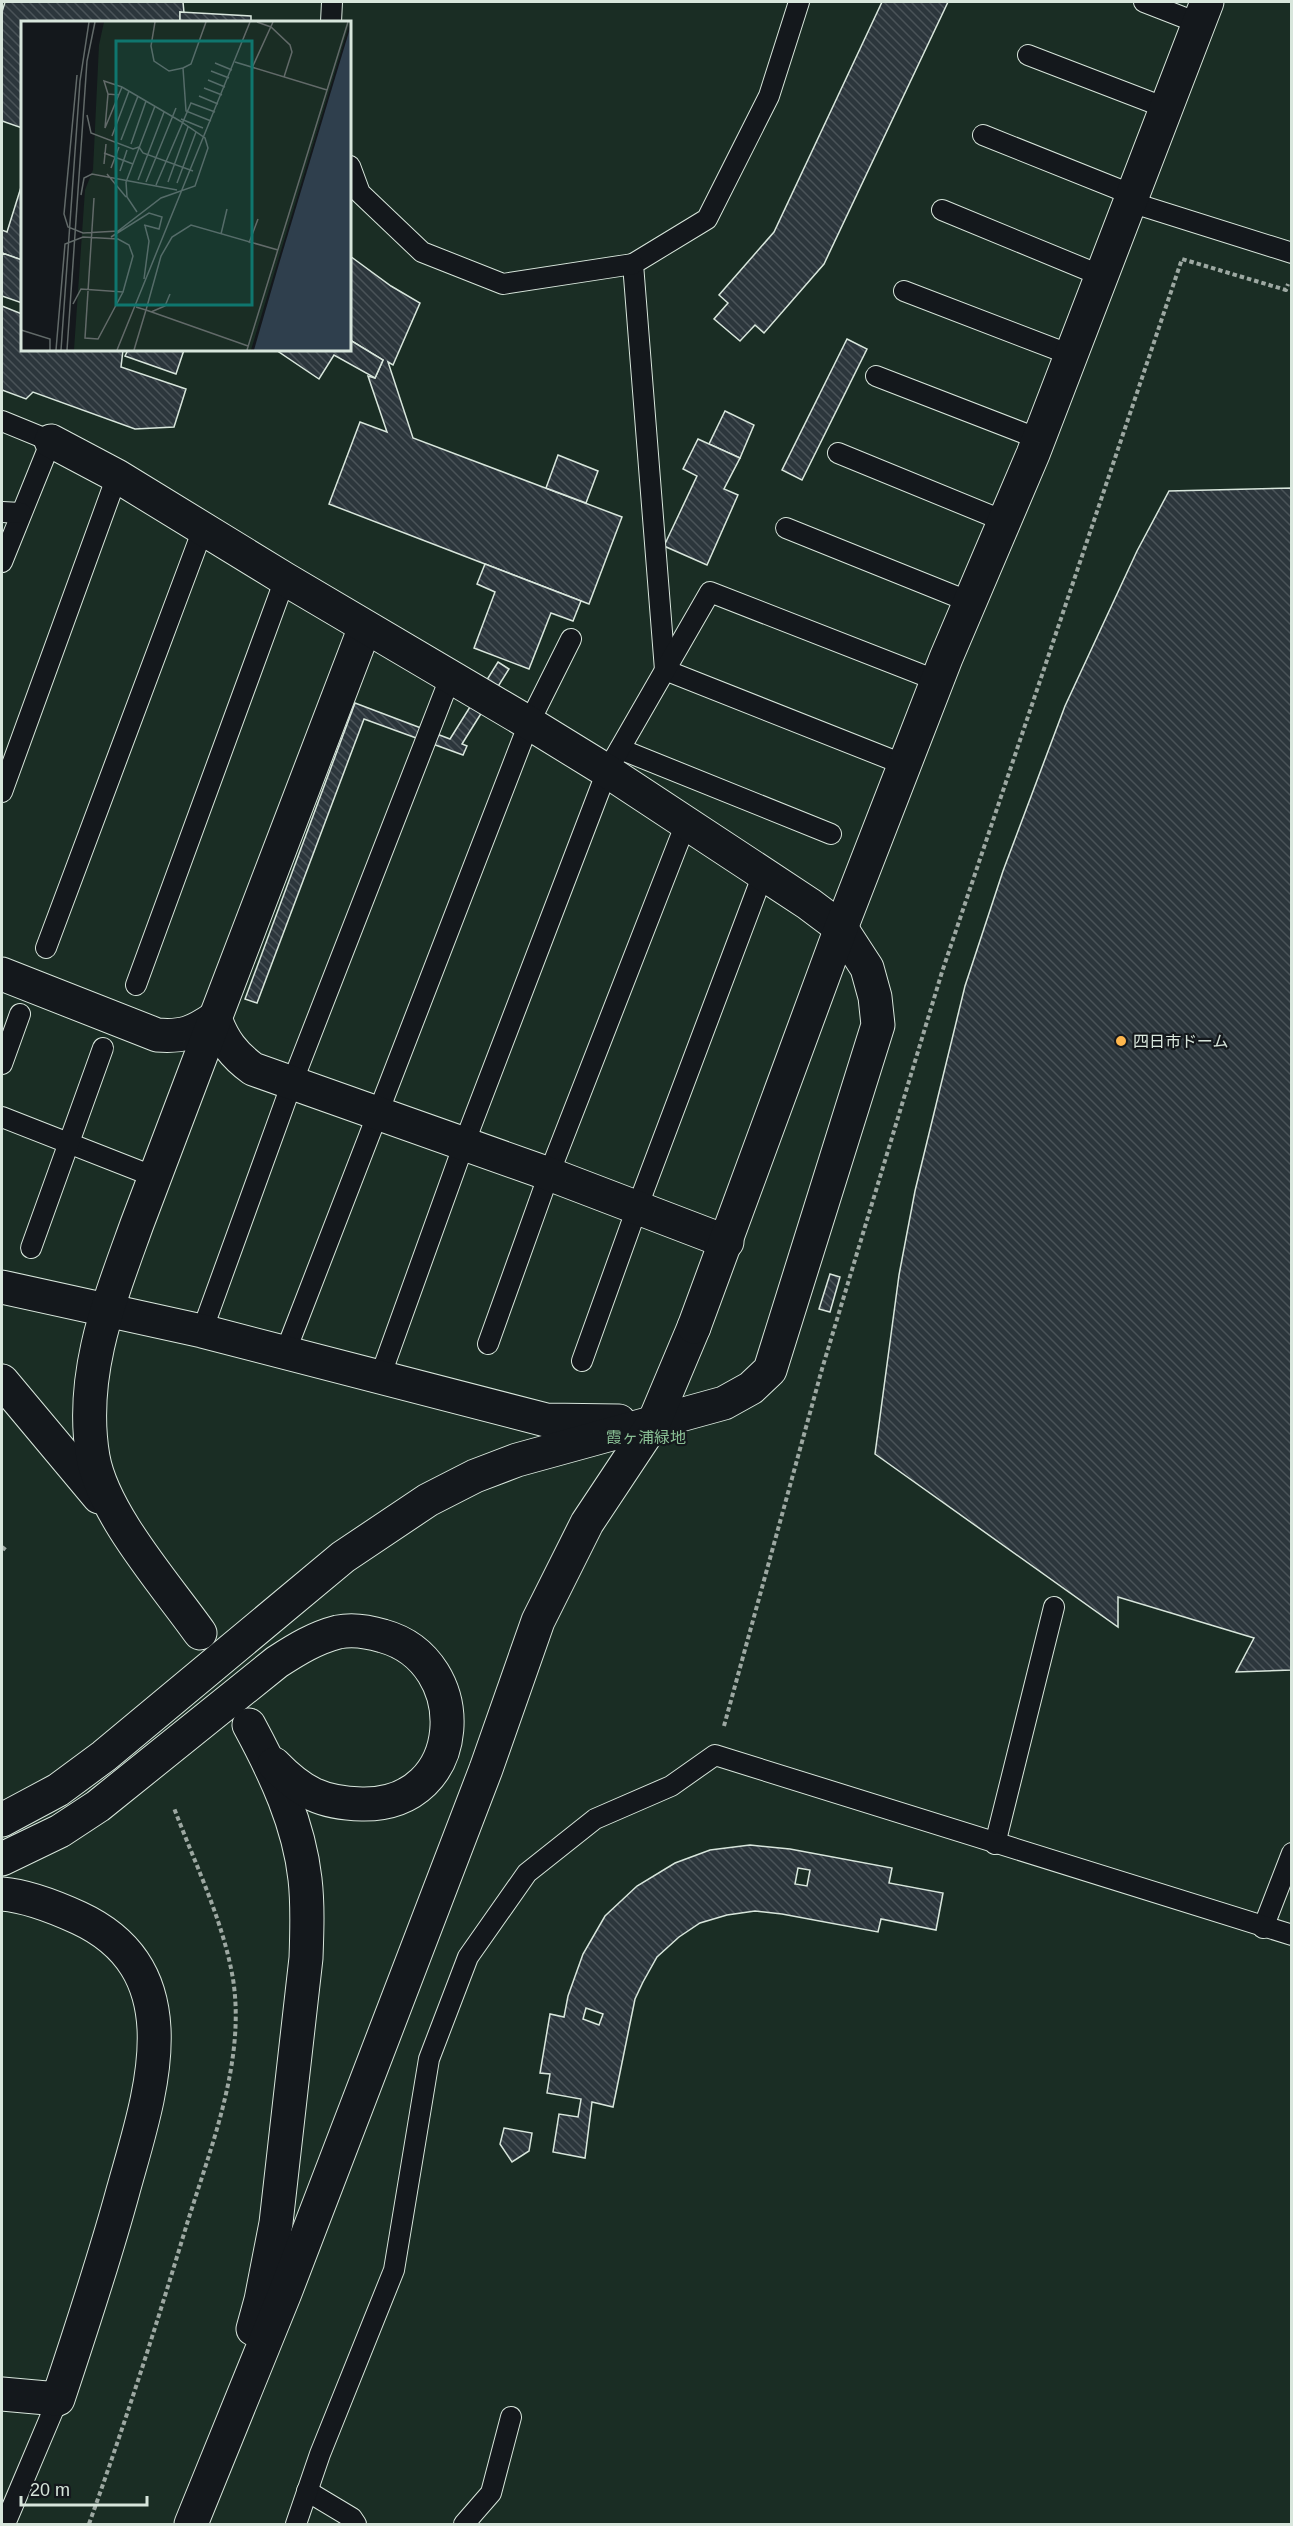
<svg xmlns="http://www.w3.org/2000/svg" width="1293" height="2526" viewBox="0 0 1293 2526" font-family="Arial,'Noto Sans JP',sans-serif">
<style>
.green{fill:#1a2d24;stroke:#939e99;stroke-width:1.5;fill-rule:evenodd}
.building{fill:url(#building-back-hatch);stroke:#d8e6dc;stroke-width:1.5;fill-rule:evenodd}
.lines{fill:none;stroke-linecap:round;stroke-linejoin:round}
.service-casing{stroke:#d8e6dc;stroke-width:22}
.minor-casing{stroke:#d8e6dc;stroke-width:35}
.tertiary-casing{stroke:#d8e6dc;stroke-width:35}
.path{stroke:#9da8a2;stroke-width:4;stroke-dasharray:4.5 3;stroke-linecap:butt}
.service{stroke:#14181c;stroke-width:20}
.minor{stroke:#14181c;stroke-width:33}
.tertiary{stroke:#14181c;stroke-width:33}
.poi-dot{fill:#ffb74d;stroke:#14181c;stroke-width:2}
.labels{text-anchor:middle;stroke-width:4.5;stroke-linejoin:round;paint-order:stroke}
.poi-label{font-size:16px;fill:#d8e6dc;stroke:#14181c;text-anchor:start}
.park-label{font-size:16px;fill:#8ac095;stroke:#14181c}
.inset-road{fill:none;stroke:#626a69;stroke-width:1.5}
.view{fill:#0f766e;fill-opacity:0.15;stroke:#0f766e;stroke-width:3}
.inset-edge{fill:none;stroke:#d8e6dc;stroke-width:3}
</style>
<defs>
<pattern id="building-back-hatch" width="6" height="6" patternUnits="userSpaceOnUse" patternTransform="scale(1.5)"><rect width="6" height="6" fill="#2c363c"/><path d="M-1 5l2 2M0 0l6 6M5-1l2 2" fill="none" stroke="#4a5358"/></pattern>
</defs>
<rect width="100%" height="100%" fill="#14181c"/>
<path class="green" d="M2 2H1291V2524H2ZM22 22H350V350H22Z"/>
<g class="building">
<polygon points="5,2 183,2 184,13 180,12 180,22 22,22 22,128 2,121 2,12"/>
<polygon points="882,2 948,2 824,264 764,333 755,325 740,341 714,319 728,303 719,295 774,232"/>
<polygon points="180,12 251,16 251,22 180,22"/>
<polygon points="22,184 22,260 2,253 2,230 7,232"/>
<polygon points="2,253 22,260 22,303 2,296"/>
<polygon points="350,256 391,286 420,303 393,365 388,362 413,438 622,517 589,604 329,504 360,422 387,432 368,376 375,378 383,360 350,340"/>
<polygon points="2,306 22,314 22,350 123,350 121,367 186,389 174,427 135,429 33,392 26,399 2,390"/>
<polygon points="847,339 867,349 802,480 782,470"/>
<polygon points="350,340 383,360 375,378 334,355 319,379 276,350 350,350"/>
<polygon points="128,350 184,350 176,374 125,356"/>
<polygon points="725,411 754,425 740,458 709,444"/>
<polygon points="698,439 740,458 724,489 738,495 707,565 664,546 697,476 683,469"/>
<polygon points="558,455 598,471 586,503 546,488"/>
<polygon points="1292,488 1292,1670 1236,1672 1254,1638 1118,1597 1118,1627 875,1454 899,1275 915,1191 965,986 1003,871 1065,706 1137,551 1169,491"/>
<polygon points="485,564 581,601 573,621 551,613 529,669 474,648 495,592 477,584"/>
<polygon points="498,662 509,669 462,744 467,746 463,755 364,719 257,1003 245,999 355,703 450,739"/>
<polygon points="830,1274 840,1277 830,1312 819,1309"/>
<path d="M750 1845 790 1849 892 1868 889 1883 943 1893 936 1930 881 1919 878 1932 782 1914 755 1911 727 1915 700 1923 679 1937 657 1957 643 1982 635 1999 613 2107 592 2102 585 2158 553 2152 559 2114 578 2117 581 2099 547 2093 550 2074 540 2073 550 2014 564 2017 568 1996 583 1954 605 1916 637 1886 675 1863 710 1850ZM798 1868 810 1870 807 1886 795 1884ZM586 2008 603 2014 599 2025 583 2019Z"/>
<polygon points="504,2128 532,2133 529,2151 512,2162 500,2144"/>
</g>
<g class="lines">
<g class="service-casing">
<g id="service">
<polyline points="799,2 769,96 707,219 633,264 665,670 905,765"/>
<polyline points="1144,2 1198,23"/>
<polyline points="331,22 332,2"/>
<polyline points="1028,55 1166,108"/>
<polyline points="983,135 1133,195"/>
<polyline points="350,166 360,193 422,252 503,284 633,264"/>
<polyline points="1130,202 1292,253"/>
<polyline points="942,210 1102,276"/>
<polyline points="904,291 1071,355"/>
<polyline points="876,376 1039,439"/>
<polyline points="2,421 51,441 2,562"/>
<polyline points="838,453 1004,521"/>
<polyline points="2,512 21,513"/>
<polyline points="786,528 970,602"/>
<polyline points="620,749 831,834"/>
<polyline points="2,792 117,476"/>
<polyline points="46,948 203,529"/>
<polyline points="136,985 285,579"/>
<polyline points="2,1064 20,1014"/>
<polyline points="2,1117 155,1177"/>
<polyline points="31,1248 103,1048"/>
<polyline points="202,1331 292,1083 450,678"/>
<polyline points="488,1344 549,1174 686,823"/>
<polyline points="285,1353 529,723 571,639"/>
<polyline points="582,1361 637,1208 763,874"/>
<polyline points="380,1377 464,1144 607,771 710,592 938,681"/>
<polyline points="995,1844 1054,1607"/>
<polyline points="1263,1928 1292,1853"/>
<polyline points="307,2491 352,2518 356,2524"/>
<polyline points="5,2524 58,2399"/>
<polyline points="296,2524 320,2454 394,2270 429,2059 468,1957 527,1873 595,1819 671,1786 715,1755 1292,1935"/>
<polyline points="464,2524 491,2493 511,2417"/>
</g>
</g>
<g class="minor-casing">
<g id="minor">
<path d="M2 974 157 1035C183 1037 193 1033 215 1018"/>
<path d="M215 1018C223 1041 234 1055 253 1069L549 1174 727 1242"/>
<polyline points="2,1287 202,1331 546,1420 619,1421"/>
<polyline points="2,1381 99,1497"/>
<path d="M200 1633C166 1585 103 1514 93 1457 79 1375 110 1299 137 1224 156 1173 176 1122 195 1071 251 923 308 775 365 627"/>
<path d="M249 1725C275 1773 299 1824 305 1879 308 1905 307 1931 306 1958L276 2223 261 2300 253 2329"/>
<polyline points="2,1820 58,1790 104,1756 343,1557 428,1500 475,1476 517,1460 724,1403 751,1388 770,1370 878,1025 875,997 867,968 841,928 809,904 607,771 529,723 285,579 117,476 51,441"/>
<path d="M2 1859 60 1831 98 1806 277 1662C297 1649 315 1638 338 1632 352 1629 370 1632 383 1636 474 1661 469 1806 362 1804 322 1803 302 1793 274 1764"/>
<path d="M2 1894C28 1896 55 1907 79 1918 195 1972 149 2097 123 2191 104 2261 81 2330 58 2399L2 2394"/>
<polyline points="191,2524 285,2293 486,1769 538,1621 587,1523 654,1422 694,1327"/>
</g>
</g>
<g class="tertiary-casing">
<polyline id="tertiary" points="694,1327 841,928 946,658 1033,454 1207,2"/>
</g>
<g class="path">
<polyline points="2,1547 7,1551"/>
<polyline points="724,1726 822,1369 942,972 1182,259 1286,290 1288,284"/>
<path d="M89 2524C124 2426 156 2327 186 2227 210 2149 246 2062 233 1979 223 1920 195 1864 174 1808"/>
</g>
<use href="#service" class="service"/>
<use href="#minor" class="minor"/>
<use href="#tertiary" class="tertiary"/>
</g>
<circle class="poi-dot" cx="1121" cy="1041" r="6"/>
<g class="labels">
<g class="poi-label">
<text x="1133" y="1047">四日市ドーム</text>
</g>
<g class="park-label">
<text x="646" y="1443">霞ヶ浦緑地</text>
</g>
</g>
<g transform="translate(21 21)">
<rect width="330" height="330" fill="#14181c"/>
<path d="M83 1H329L230 329H53L64 169 72 149 78 24Z" fill="#1a2d24"/>
<path d="M330 4V329H233L258 243Z" fill="#2f3f4d"/>
<path class="inset-road" d="M134 1 130 25 133 40 148 50 162 47M185 1 170 43 162 47 165 90 190 100M236 1 250 6 269 24 271 31 263 56M214 41 306 69M194 42 211 49M231 47 252 1M190 50 208 57M56 54 43 193 47 206 62 212 97 210 140 177 174 165 187 127 184 117 159 100 101 66 83 60 87 73M187 59 204 66M183 67 201 74M98 74 87 73 84 107 101 66M178 75 197 83M66 94 70 112 112 128 118 126M160 98 182 107M91 115 108 70M100 119 117 75M110 123 125 80M118 126 122 132 172 150M83 132 112 143M83 143 85 123M90 147 98 126M99 150 106 129M86 153 105 176M117 159 143 91M125 161 155 87M147 161 167 106M156 162 175 111M135 164 170 82 194 91M60 174 63 157 71 153 156 169M73 177 64 317 77 318 102 271M116 191 106 176 105 161 134 85M200 213 206 188M90 216 128 192 141 196 138 208 123 204M228 222 237 198M123 258 128 220 124 205M130 291 144 285 149 273M0 309 29 318V329M227 325 125 289 140 235 151 216 170 204 257 229M35 329 44 223 62 216 97 218 108 224 112 235 102 271 60 268 52 283M40 329 59 60 68 1M46 329 66 40 74 1M96 329 229 1M113 329 125 289 115 286M226 329 327 1"/>
<path class="view" d="M95 20H231V284H95Z"/>
<rect width="330" height="330" class="inset-edge"/>
</g>
<rect width="1293" height="2526" fill="none" stroke="#d8e6dc" stroke-width="6"/>
<path d="M21 2496v9h126v-9" fill="none" stroke="#d8e6dc" stroke-width="3"/>
<text x="30" y="2496" font-size="18" fill="#d8e6dc" stroke="#14181c" stroke-width="4.5" paint-order="stroke">20 m</text>
</svg>
